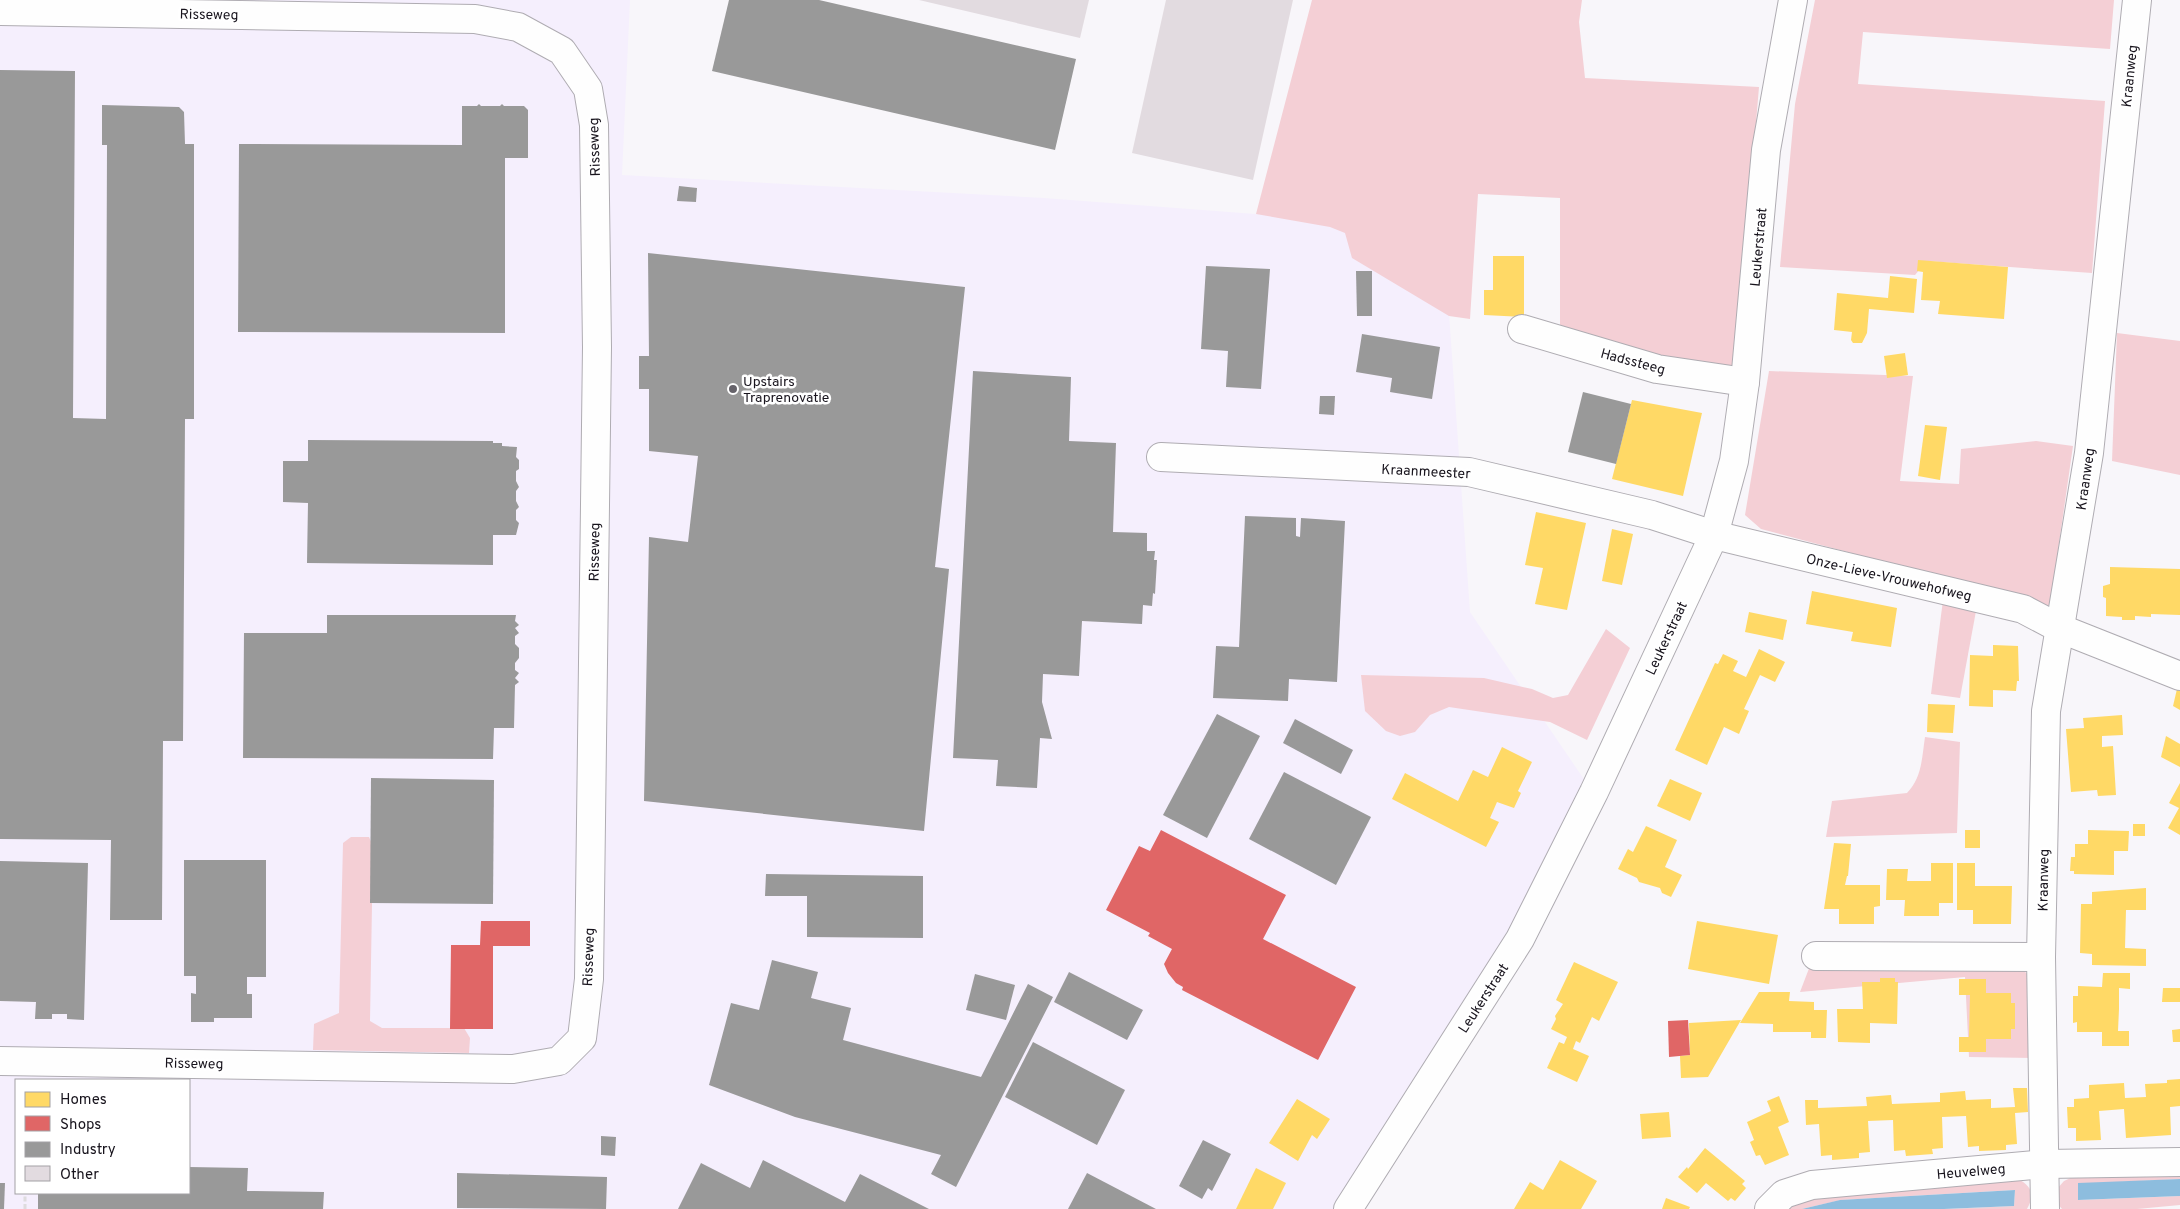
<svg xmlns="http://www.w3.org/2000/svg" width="2180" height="1209" viewBox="0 0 2180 1209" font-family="Overpass,sans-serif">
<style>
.built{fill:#f5effd;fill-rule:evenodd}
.green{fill:#f4cfd5}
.water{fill:#8dbdde}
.homes{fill:#ffd966}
.shops{fill:#e06666}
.industry{fill:#999}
.building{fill:#e2dbe0}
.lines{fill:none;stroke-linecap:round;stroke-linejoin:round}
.street-casing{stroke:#afacb2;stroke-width:30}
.path{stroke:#dedcde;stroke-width:3;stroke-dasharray:5 2.5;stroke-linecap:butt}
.street{stroke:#fefefe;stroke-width:28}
.poi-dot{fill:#66636a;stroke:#fff;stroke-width:2}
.labels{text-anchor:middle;stroke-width:5;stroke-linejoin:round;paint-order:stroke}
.street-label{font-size:14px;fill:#18141d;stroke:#fff}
.poi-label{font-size:14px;fill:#18141d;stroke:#fff;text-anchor:start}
</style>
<rect width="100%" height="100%" fill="#f8f6fa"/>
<path class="built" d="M0 0H630L622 175 1044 198 1443 228 1470 612 1592 791 1350 1209H0ZM16 1080H189V1193H16Z"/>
<g class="green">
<polygon points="1312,0 1582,0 1579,22 1585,78 1759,87 1735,370 1676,362 1560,325 1560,198 1478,194 1470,319 1449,316 1352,258 1345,233 1330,227 1256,214"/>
<polygon points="1815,0 2114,0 2110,49 1863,32 1858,84 2105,101 2092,273 1927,261 1915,275 1780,267 1795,104"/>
<polygon points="2117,333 2180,341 2180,475 2112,461"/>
<polygon points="1769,371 1913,376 1900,481 1959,484 1961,449 2036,441 2073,446 2050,606 1761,529 1745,515"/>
<polygon points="1943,600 1976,611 1960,698 1931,694"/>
<polygon points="1606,629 1630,648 1587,740 1550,722 1449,707 1430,715 1415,732 1400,736 1386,731 1365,711 1361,675 1484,678 1532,689 1553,698 1568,695"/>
<path d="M1925 737 1960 742 1957 833 1826 837 1832 801 1907 793C1922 778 1922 757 1925 737Z"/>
<polygon points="351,837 369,837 373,846 370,1021 382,1028 464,1028 470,1038 469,1053 313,1050 314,1024 339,1013 343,843"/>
<polygon points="1813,958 2015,963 2034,980 2033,1058 1969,1057 1965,977 1800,992"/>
<polygon points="2180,1169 2180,1179 2078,1184 2079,1200 2180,1196 2180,1205 2137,1209 2062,1209 2057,1203 2057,1189 2064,1181 2077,1175"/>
<path d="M2018 1179C2032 1186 2035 1195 2027 1209H1944L2014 1206 2015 1190 1841 1200 1802 1209H1781L1801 1197Z"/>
</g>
<g class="water">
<polygon points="2180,1179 2180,1196 2078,1200 2078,1183"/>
<polygon points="2015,1190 2014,1206 1944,1209 1802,1209 1840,1200"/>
</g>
<g class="homes">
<polygon points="1493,256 1524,256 1524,317 1484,315 1484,290 1493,290"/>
<polygon points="1918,260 2008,267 2004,319 1938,314 1940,301 1921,300 1923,272 1917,271"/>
<polygon points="1890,276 1917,279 1914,313 1869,309 1867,333 1862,343 1853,343 1851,340 1852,332 1834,330 1837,293 1888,298"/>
<polygon points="1905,353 1908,375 1887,378 1884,356"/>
<polygon points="1632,400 1702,413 1683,496 1612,479"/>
<polygon points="1925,425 1947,427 1940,480 1918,476"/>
<polygon points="1536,512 1586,523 1567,610 1535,604 1543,568 1525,565"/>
<polygon points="1612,529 1633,534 1622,585 1602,581"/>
<polygon points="2110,567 2180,569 2180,615 2151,614 2151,617 2135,616 2135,620 2122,620 2122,617 2106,616 2106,598 2103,597 2103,586 2110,584"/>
<polygon points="1812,591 1897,608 1891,647 1851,641 1853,632 1806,624"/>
<polygon points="1749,612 1787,620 1783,640 1745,632"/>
<polygon points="1993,645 2018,646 2019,681 2017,681 2016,691 1993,690 1993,707 1969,706 1970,655 1993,656"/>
<polygon points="1759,649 1785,662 1775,682 1760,675 1744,709 1749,711 1739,734 1724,727 1707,765 1675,750 1715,663 1718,664 1723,654 1738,661 1733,671 1746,677"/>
<polygon points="2177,689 2180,691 2180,710 2173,706"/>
<polygon points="1928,704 1955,705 1953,733 1927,732"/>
<polygon points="2122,715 2123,735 2102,736 2102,747 2113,746 2116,795 2098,796 2097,790 2071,792 2066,729 2084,728 2083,718"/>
<polygon points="2166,736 2180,744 2180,767 2161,757"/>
<polygon points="1502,747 1532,762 1518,791 1521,793 1514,808 1497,802 1490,818 1499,822 1486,847 1392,799 1405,773 1458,801 1473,770 1488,777"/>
<polygon points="1670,779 1702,793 1690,821 1657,806"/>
<polygon points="2180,783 2180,835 2168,828 2179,808 2169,803"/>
<rect x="2133" y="824" width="12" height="12"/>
<polygon points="1646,826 1677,840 1665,867 1682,875 1671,897 1662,893 1660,888 1639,882 1637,878 1618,869 1628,849 1633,852"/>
<rect x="1965" y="830" width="15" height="18"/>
<polygon points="2088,830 2129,831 2128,851 2114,851 2114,875 2074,874 2074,871 2070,871 2071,857 2075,857 2075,844 2088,844"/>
<polygon points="1834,843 1851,844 1848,876 1847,876 1845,885 1880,885 1880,906 1874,907 1874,924 1839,924 1839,909 1824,909"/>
<polygon points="1931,863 1953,863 1953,903 1939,903 1939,916 1904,916 1905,900 1886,900 1887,869 1908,869 1907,881 1931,881"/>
<polygon points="1957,863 1975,863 1975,886 2012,886 2011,924 1973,924 1973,910 1957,910"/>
<polygon points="2146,888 2146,910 2126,910 2125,948 2146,949 2146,966 2092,965 2092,954 2080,953 2081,904 2092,904 2092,892"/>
<polygon points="1697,921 1778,935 1769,984 1688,969"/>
<polygon points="1574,962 1618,982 1599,1021 1592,1017 1580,1043 1576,1041 1573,1049 1589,1056 1577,1082 1547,1068 1559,1042 1564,1044 1567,1037 1551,1029 1556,1019 1555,1016 1563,1004 1556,1000"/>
<polygon points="2103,973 2130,973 2130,989 2119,988 2119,1009 2118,1031 2129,1031 2129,1046 2102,1046 2102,1032 2077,1032 2077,1022 2073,1023 2073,996 2078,996 2078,986 2102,987"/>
<polygon points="1880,978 1895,978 1895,982 1898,982 1897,1024 1870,1023 1870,1043 1838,1042 1837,1009 1863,1009 1862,982 1880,982"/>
<polygon points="1959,979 1986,979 1986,993 2011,993 2011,1003 2015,1003 2015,1029 2011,1029 2011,1039 1986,1039 1986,1052 1959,1052 1959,1037 1969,1037 1970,995 1959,995"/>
<polygon points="2163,988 2180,988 2180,1002 2162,1002"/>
<polygon points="1759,992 1790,992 1789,1001 1814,1002 1814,1010 1827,1010 1826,1038 1811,1038 1811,1032 1773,1032 1773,1024 1740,1023"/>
<polygon points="1741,1020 1708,1077 1681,1078 1680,1056 1690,1055 1689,1023"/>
<polygon points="2180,1029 2180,1042 2173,1042 2172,1030"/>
<polygon points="2180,1079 2180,1106 2170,1107 2171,1135 2126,1138 2124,1109 2099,1111 2101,1140 2076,1141 2076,1128 2068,1128 2067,1107 2074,1107 2074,1099 2089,1098 2089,1085 2124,1083 2125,1098 2146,1097 2145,1084 2167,1083 2167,1080"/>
<polygon points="2013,1088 2027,1088 2028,1112 2015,1113 2017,1144 2006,1145 2006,1150 1979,1151 1979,1146 1968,1147 1966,1116 1942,1117 1943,1148 1932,1149 1933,1154 1906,1156 1905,1150 1894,1151 1893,1120 1868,1121 1870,1152 1859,1153 1859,1158 1832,1160 1832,1155 1821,1156 1819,1124 1806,1125 1805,1100 1818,1100 1818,1108 1867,1106 1866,1097 1891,1095 1892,1104 1940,1102 1940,1093 1965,1091 1966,1100 1991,1099 1991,1108 2015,1107"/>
<polygon points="1779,1096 1789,1122 1778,1127 1789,1155 1765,1165 1760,1155 1756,1156 1750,1142 1754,1140 1747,1122 1771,1111 1767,1101"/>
<polygon points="1297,1099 1330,1119 1317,1139 1312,1135 1298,1161 1269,1143"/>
<polygon points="1669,1112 1671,1137 1642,1139 1640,1114"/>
<polygon points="1705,1148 1745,1181 1742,1184 1746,1188 1735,1201 1731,1198 1728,1201 1706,1183 1697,1193 1678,1177 1687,1167 1688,1169"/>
<polygon points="1560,1160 1597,1181 1581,1209 1514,1209 1530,1182 1543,1190"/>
<polygon points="1256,1168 1286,1183 1273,1209 1236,1209"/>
<polygon points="1666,1198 1690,1207 1689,1209 1662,1209"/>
</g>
<g class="shops">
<polygon points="1161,830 1286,895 1263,939 1356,987 1318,1060 1182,990 1183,987 1176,983 1168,973 1164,964 1172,949 1148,936 1150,933 1106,910 1139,846 1150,851"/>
<polygon points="481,921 530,921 530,946 493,946 493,1029 450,1029 451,945 480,945"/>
<polygon points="1688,1020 1690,1055 1669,1057 1668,1021"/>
</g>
<g class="industry">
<polygon points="729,0 819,0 1076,59 1055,150 712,71"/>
<polygon points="0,70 75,71 73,418 106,419 107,145 102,145 102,105 179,107 184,112 185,144 194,144 194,419 185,419 183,741 163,741 162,920 110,920 111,840 0,839"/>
<polygon points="479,104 481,106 500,106 502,104 504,106 524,106 528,110 528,158 505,158 505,333 238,332 239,144 462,145 462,106 477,106"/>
<polygon points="679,186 697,188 696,202 677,201"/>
<polygon points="648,253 965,287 935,567 949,569 924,831 644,801 649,537 688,542 698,456 649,451 649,389 639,389 639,356 649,356"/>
<polygon points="1206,266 1270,269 1261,389 1226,387 1228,351 1201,349"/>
<polygon points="1356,271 1372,271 1372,316 1357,316"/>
<polygon points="1362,334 1440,347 1432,399 1390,392 1392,378 1356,372"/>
<polygon points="973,371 1071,377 1069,441 1116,443 1113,532 1147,533 1147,551 1155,551 1154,560 1157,560 1155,594 1153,593 1152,606 1143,605 1142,624 1082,621 1079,676 1043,674 1042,702 1052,739 1040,738 1037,788 996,786 998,760 953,758"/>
<polygon points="1583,392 1631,404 1616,464 1568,452"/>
<polygon points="1320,396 1335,396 1334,415 1319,414"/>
<polygon points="308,440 493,441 493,443 502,443 502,446 517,447 516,457 519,460 519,469 516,471 516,481 519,487 516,491 516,501 519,507 516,510 516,520 519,523 516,535 493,535 493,565 307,563 308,503 283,502 283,461 308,461"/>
<polygon points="1245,516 1296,518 1296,536 1300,537 1301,518 1345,521 1337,682 1289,679 1288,701 1213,698 1216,646 1239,647"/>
<polygon points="327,615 516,615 515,621 519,625 515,628 519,633 515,636 515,644 519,648 519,658 515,663 515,670 519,673 515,678 519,682 515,685 514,728 494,728 493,759 243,758 244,633 327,633"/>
<polygon points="1217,714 1260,736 1207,838 1163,815"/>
<polygon points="1295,719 1353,750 1341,774 1283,743"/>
<polygon points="1284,772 1371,817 1336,885 1249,839"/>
<polygon points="371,778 494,780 493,904 370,903"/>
<polygon points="184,860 266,860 266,977 247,977 247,994 252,994 252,1018 214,1018 214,1022 191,1022 191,993 196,994 196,976 184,976"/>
<polygon points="0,861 88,863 84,1020 67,1019 67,1014 52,1014 52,1019 35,1019 36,1002 0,1001"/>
<polygon points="766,874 923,876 923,938 807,937 807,896 765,896"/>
<polygon points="772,960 818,972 811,998 851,1008 843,1040 981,1077 1028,984 1053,997 956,1187 931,1174 941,1155 795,1117 709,1085 731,1003 759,1010"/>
<polygon points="1069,972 1143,1010 1127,1040 1054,1002"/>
<polygon points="975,974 1015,985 1006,1020 966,1010"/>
<polygon points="1033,1042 1125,1090 1097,1145 1005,1097"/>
<polygon points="601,1136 616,1137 615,1156 601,1155"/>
<polygon points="1203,1140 1231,1154 1212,1191 1208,1188 1202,1199 1179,1186"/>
<polygon points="763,1160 845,1202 860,1174 929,1209 678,1209 701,1163 750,1188"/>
<polygon points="189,1167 248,1168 247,1191 324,1192 323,1209 38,1209 38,1193 189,1193"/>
<polygon points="457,1173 607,1177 606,1209 457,1208"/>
<polygon points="1087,1173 1156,1209 1068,1209"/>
<polygon points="0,1183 5,1183 4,1209 0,1209"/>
</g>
<g class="building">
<polygon points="919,0 1089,0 1080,38"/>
<polygon points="1166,0 1293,0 1253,180 1132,153"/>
</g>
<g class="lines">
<g class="street-casing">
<g id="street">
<polyline points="0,11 475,19 518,27 562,51 588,89 594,125 597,347 589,979 582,1038 559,1061 513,1069 0,1061"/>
<polyline points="1522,329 1657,369 1745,382"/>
<polyline points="1161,457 1469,472 1652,515 1714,535 2023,609 2059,628 2180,676"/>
<polyline points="1816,956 2041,957"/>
<polyline points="1348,1209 1520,939 1594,792 1714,535 1734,461 1745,382 1766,150 1793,0"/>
<polyline points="1769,1209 1784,1194 1812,1185 2045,1164 2180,1162"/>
<polyline points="2045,1209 2041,957 2046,711 2089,453 2137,0"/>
</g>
</g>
<polyline class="path" points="25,1209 25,1193"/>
<use href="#street" class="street"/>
</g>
<circle class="poi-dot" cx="733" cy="389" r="5"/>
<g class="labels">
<g class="street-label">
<text transform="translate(209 14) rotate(1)" y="5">Risseweg</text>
<text transform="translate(2129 76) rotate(-84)" y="5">Kraanweg</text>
<text transform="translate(594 147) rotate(-92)" y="5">Risseweg</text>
<text transform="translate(1758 247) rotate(-85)" y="5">Leukerstraat</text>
<text transform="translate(1633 361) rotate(15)" y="5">Hadssteeg</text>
<text transform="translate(1426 471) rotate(3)" y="5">Kraanmeester</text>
<text transform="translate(2085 479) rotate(-82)" y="5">Kraanweg</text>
<text transform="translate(594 552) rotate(-89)" y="5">Risseweg</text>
<text transform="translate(1889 577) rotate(13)" y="5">Onze-Lieve-Vrouwehofweg</text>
<text transform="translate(1666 638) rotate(-65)" y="5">Leukerstraat</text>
<text transform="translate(2043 880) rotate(-89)" y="5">Kraanweg</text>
<text transform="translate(588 957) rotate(-88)" y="5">Risseweg</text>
<text transform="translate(1483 998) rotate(-57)" y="5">Leukerstraat</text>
<text transform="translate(194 1063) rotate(1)" y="5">Risseweg</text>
<text transform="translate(1971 1171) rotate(-5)" y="5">Heuvelweg</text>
</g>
<g class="poi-label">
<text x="743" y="386">Upstairs<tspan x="743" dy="16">Traprenovatie</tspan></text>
</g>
</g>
<rect x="15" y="1079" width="175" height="115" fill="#ffffff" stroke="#a3a1a5"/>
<rect x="25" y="1092" width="25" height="15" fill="#ffd966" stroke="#a3a1a5"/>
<text x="60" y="1104" font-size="15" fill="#18141d">Homes</text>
<rect x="25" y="1116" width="25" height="15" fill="#e06666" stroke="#a3a1a5"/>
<text x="60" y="1129" font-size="15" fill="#18141d">Shops</text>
<rect x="25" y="1142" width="25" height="15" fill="#999999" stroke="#a3a1a5"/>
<text x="60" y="1154" font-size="15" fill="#18141d">Industry</text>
<rect x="25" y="1166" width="25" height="15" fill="#e2dbe0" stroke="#a3a1a5"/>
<text x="60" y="1179" font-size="15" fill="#18141d">Other</text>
</svg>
